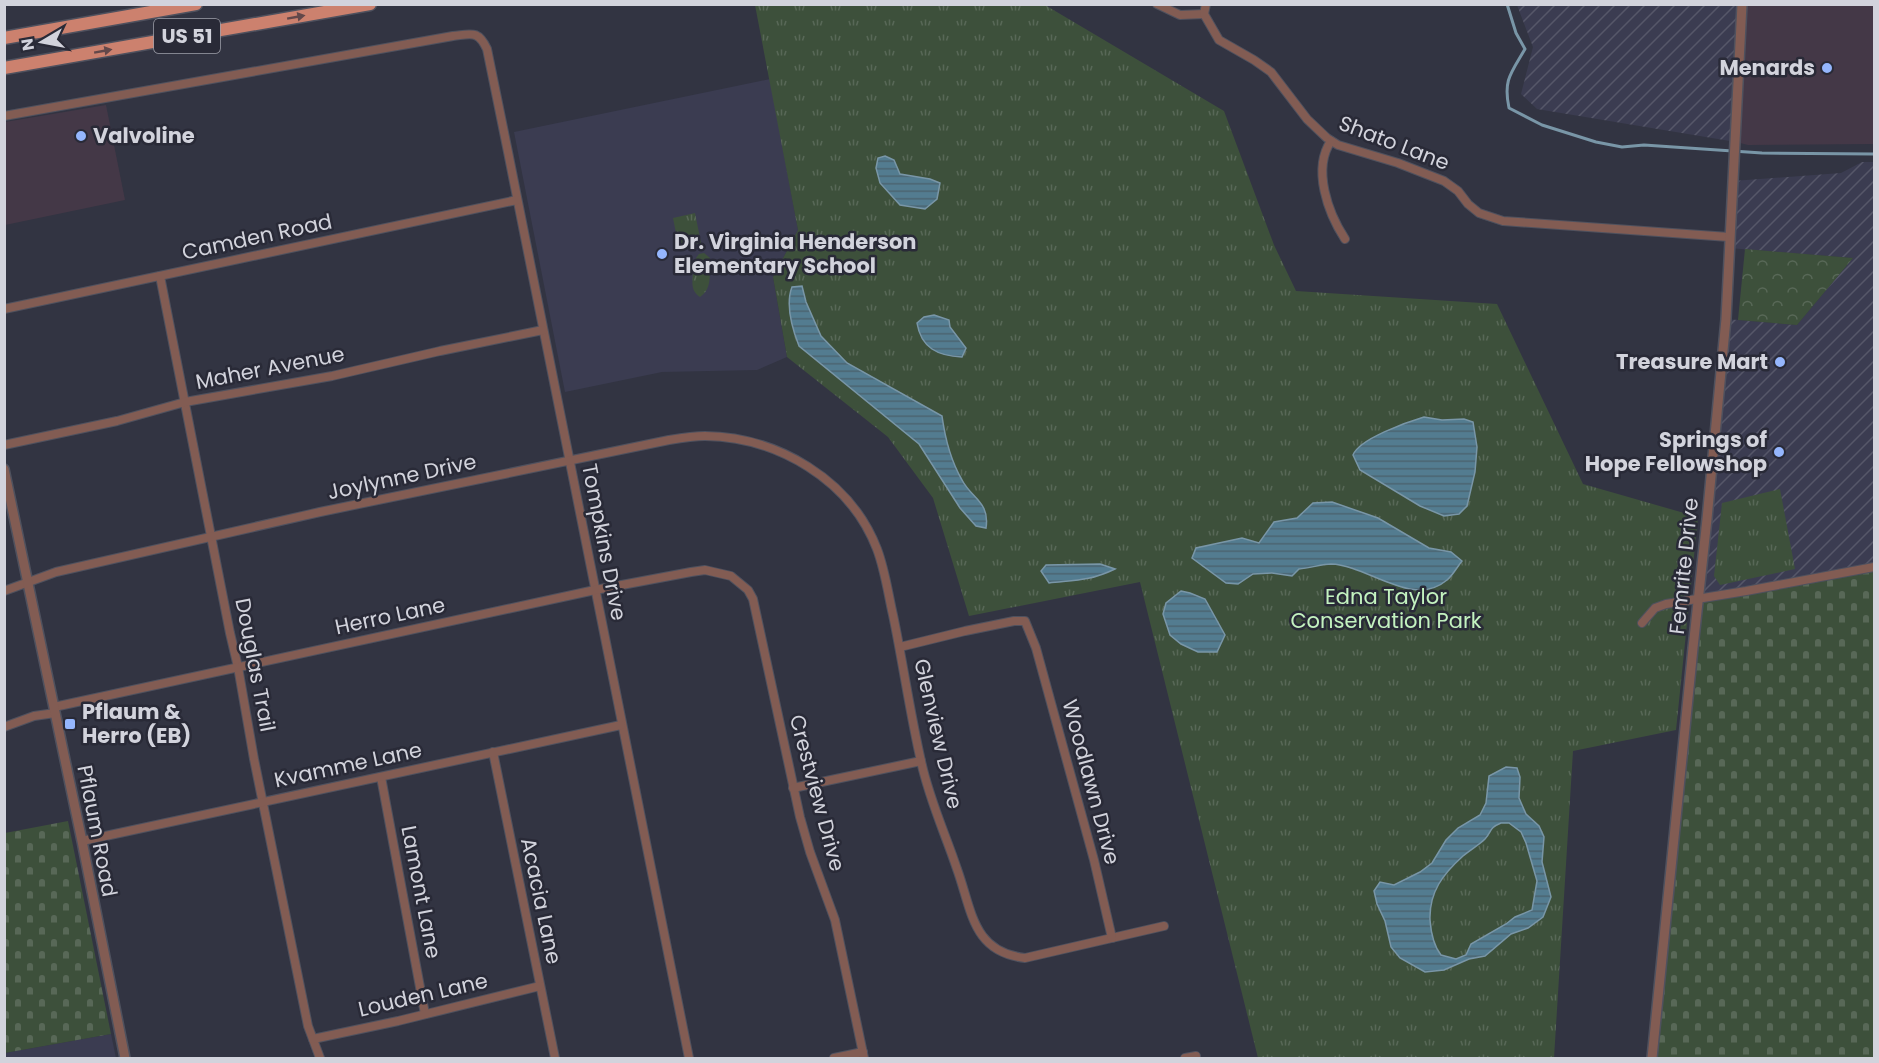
<svg xmlns="http://www.w3.org/2000/svg" width="1879" height="1063" viewBox="0 0 1879 1063" font-family="Poppins,sans-serif">
<style>
.commercial{fill:#443847}
.industrial{fill:url(#industrial-furrows)}
.built{fill:#3b3c51}
.grass{fill:url(#grass-tufts)}
.forest{fill:url(#forest-crowns)}
.cemetery{fill:url(#cemetery-stones)}
.water{fill:url(#water-rules);stroke:#7996a7;stroke-width:1.5;fill-rule:evenodd}
.lines{fill:none;stroke-linecap:round;stroke-linejoin:round}
.stream{stroke:#7996a7;stroke-width:3}
.minor-casing{stroke:#4f515e;stroke-width:10}
.tertiary-casing{stroke:#4f515e;stroke-width:12}
.primary-casing{stroke:#4f515e;stroke-width:15}
.minor{stroke:#825c53;stroke-width:8}
.tertiary{stroke:#825c53;stroke-width:9}
.primary{stroke:#cc816e;stroke-width:12}
.oneway{fill:#62484a}
.poi-dot{fill:#95b6fd;stroke:#292a37;stroke-width:2}
.labels{text-anchor:middle;stroke-width:5;stroke-linejoin:round;paint-order:stroke}
.shield{fill:#292a37;stroke:#9fa0aa;stroke-width:1.5}
.shield-label{font-size:20px;font-weight:bold;fill:#d2d3dc}
.poi-label{font-size:21px;font-weight:bold;fill:#d2d3dc;stroke:#292a37;text-anchor:end}
.street-label{font-size:21px;fill:#d2d3dc;stroke:#292a37}
.park-label{font-size:21px;fill:#c3f2bf;stroke:#292a37}
</style>
<defs>
<pattern id="industrial-furrows" width="10" height="10" patternUnits="userSpaceOnUse" patternTransform="scale(1.5)"><rect width="10" height="10" fill="#3b3c51"/><path d="M-1 1l2-2M0 10L10 0M9 11l2-2" fill="none" stroke="#565769"/></pattern>
<pattern id="grass-tufts" width="24" height="20" patternUnits="userSpaceOnUse" patternTransform="scale(1.5)"><rect width="24" height="20" fill="#3d503b"/><path d="M3 7l-1-3M5 7V3M7 7l1-3M15 17l-1-3M17 17v-4M19 17l1-3" fill="none" stroke="#586857"/></pattern>
<pattern id="forest-crowns" width="20" height="18" patternUnits="userSpaceOnUse" patternTransform="scale(1.5)"><rect width="20" height="18" fill="#3d503b"/><path d="M2 6a3 3 0 1 1 6 0M12 15a3 3 0 1 1 6 0" fill="none" stroke="#586857"/></pattern>
<pattern id="cemetery-stones" width="16" height="16" patternUnits="userSpaceOnUse" patternTransform="scale(1.5)"><rect width="16" height="16" fill="#3d503b"/><path d="M2 7V4a2 2 0 0 1 4 0v3zM10 15v-3a2 2 0 0 1 4 0v3z" fill="#586857"/></pattern>
<pattern id="water-rules" width="6" height="5" patternUnits="userSpaceOnUse" patternTransform="scale(1.5)"><rect width="6" height="5" fill="#537c90"/><path d="M0 2.5h6" fill="none" stroke="#4b6471"/></pattern>
</defs>
<rect width="100%" height="100%" fill="#323442"/>
<g class="commercial">
<polygon points="1742,5 1874,5 1874,144 1748,145 1736,142"/>
<polygon points="106,105 125,200 5,225 5,122"/>
</g>
<g class="industrial">
<polygon points="1517,5 1742,5 1736,142 1537,109 1521,94 1533,47"/>
<polygon points="1862,162 1874,162 1874,567 1699,599 1726,319 1797,325 1853,258 1729,248 1733,181 1841,173"/>
</g>
<g class="built">
<polygon points="770,79 798,230 773,277 787,357 757,370 662,372 565,392 514,132"/>
<polygon points="111,1034 116,1058 5,1058 5,1053"/>
</g>
<g class="grass">
<polygon points="755,5 1045,5 1224,111 1274,245 1296,291 1497,304 1583,484 1698,517 1676,730 1573,751 1554,1058 1258,1058 1140,582 969,616 933,498 888,437 787,357 773,277 798,230"/>
<polygon points="695,213 701,243 679,248 673,218"/>
<path d="M704 253 710 258C709 272 713 289 700 297 691 291 692 283 693 273L695 272 696 258 699 254Z"/>
<polygon points="1780,489 1795,569 1720,585 1714,576 1722,503"/>
</g>
<polygon class="forest" points="1745,249 1853,258 1797,325 1738,320"/>
<g class="cemetery">
<polygon points="1874,567 1874,1058 1652,1058 1699,599"/>
<polygon points="68,821 111,1034 5,1053 5,833"/>
</g>
<g class="water">
<polygon points="885,156 894,160 900,174 930,179 940,183 937,199 925,209 900,205 880,183 876,168 878,158"/>
<path d="M802 286 806 302 821 336 847 363 942 416C945 438 951 461 962 480 972 499 990 502 986 528L976 526 960 508 919 444 799 346C792 328 785 305 792 287Z"/>
<path d="M934 315 949 320 950 327 966 348 962 357C938 356 921 348 917 323L924 317Z"/>
<path d="M1424 417 1442 420 1464 419 1473 422 1477 447 1475 472 1467 506 1459 514 1444 516 1420 506 1360 470 1353 455C1359 439 1407 422 1424 417Z"/>
<path d="M1332 502 1378 518 1429 548 1451 552 1462 561C1457 567 1453 575 1447 580 1413 609 1368 565 1331 564 1323 564 1310 568 1299 569L1292 576 1272 573 1253 574 1238 584 1226 583 1192 558 1196 548 1242 538 1259 543 1274 522 1297 518 1313 503Z"/>
<path d="M1100 564 1115 569C1090 581 1076 580 1049 583L1041 571 1046 565Z"/>
<polygon points="1181,591 1190,593 1205,599 1225,635 1217,652 1198,652 1181,644 1170,635 1163,614 1166,603"/>
<path d="M1506 767 1517 768 1520 777 1519 798 1526 814 1539 826 1544 837 1542 862 1551 897 1543 917 1528 928 1511 934 1485 956 1469 959 1444 970 1425 972 1400 958 1391 947 1385 921 1377 904 1374 891 1380 882 1394 885 1420 872 1432 863 1446 840 1458 828 1480 815 1486 803 1489 776ZM1501 823H1509L1521 832 1526 843 1537 881 1532 910 1515 917 1506 924 1471 944 1466 955 1456 959 1441 955C1433 945 1431 933 1430 920 1429 892 1443 874 1463 856 1470 850 1479 845 1485 839 1492 831 1489 828 1501 823Z"/>
</g>
<g class="lines">
<path class="stream" d="M1507 4 1516 33 1525 49C1511 73 1503 80 1509 108L1542 125 1596 142 1622 147 1644 145 1762 153 1874 154"/>
<g class="minor-casing">
<g id="minor">
<polyline points="1157,4 1180,15 1204,14"/>
<polyline points="1206,4 1204,14 1219,40 1254,60 1271,72 1307,119 1327,138 1338,145 1398,163 1444,181 1458,191 1468,204 1479,213 1503,221 1729,237"/>
<path d="M4 116 453 36C472 34 478 30 487 49L508 152 689 1058"/>
<path d="M1331 141C1312 169 1328 213 1345 239"/>
<polyline points="160,276 230,633 238,667 254,759 308,1026 320,1058"/>
<polyline points="4,309 517,200"/>
<polyline points="4,445 117,421 185,402 332,376 440,351 543,330"/>
<path d="M4 591 56 572 320 512 669 440C681 438 693 436 705 436 777 437 850 479 877 549 885 570 888 593 893 615 903 663 910 713 921 761 929 799 945 833 957 869 972 910 972 952 1025 958L1164 926"/>
<polyline points="1642,623 1655,608 1666,604 1746,591 1874,567"/>
<polyline points="900,647 965,631 1014,621 1025,621 1036,648 1094,860 1112,938"/>
<polyline points="54,707 595,590 691,572 705,570 731,576 748,590 753,599 800,817 810,852 835,920 864,1058"/>
<polyline points="4,727 34,716 55,713"/>
<polyline points="493,752 555,1058"/>
<polyline points="381,777 425,1014"/>
<polyline points="793,788 921,761"/>
<polyline points="82,841 621,725"/>
<polyline points="313,1039 398,1021 540,986"/>
<polyline points="834,1058 863,1052"/>
<polyline points="1185,1058 1196,1056"/>
</g>
</g>
<g class="tertiary-casing">
<g id="tertiary">
<polyline points="4,469 82,841 125,1058"/>
<polyline points="1652,1058 1693,648 1707,519 1726,319 1742,4"/>
</g>
</g>
<g class="primary-casing">
<g id="primary">
<polyline points="4,38 196,4"/>
<polyline points="4,68 370,4"/>
</g>
</g>
<use href="#minor" class="minor"/>
<use href="#tertiary" class="tertiary"/>
<use href="#primary" class="primary"/>
</g>
<defs><path id="oneway-solid" d="M-6-.8H1V-3.2L6.5 0L1 3.2V.8H-6Z" transform="scale(1.5)"/></defs>
<g class="oneway">
<use href="#oneway-solid" transform="translate(296 17) rotate(-10)"/>
<use href="#oneway-solid" transform="translate(103 51) rotate(-10)"/>
</g>
<g class="poi-dot">
<circle cx="1827" cy="68" r="6"/>
<circle cx="81" cy="136" r="6"/>
<circle cx="662" cy="254" r="6"/>
<circle cx="1780" cy="362" r="6"/>
<circle cx="1779" cy="452" r="6"/>
<rect x="64" y="718" width="12" height="12" rx="3"/>
</g>
<g class="labels">
<rect class="shield" x="154" y="19" width="66" height="34" rx="4.5"/>
<g class="shield-label">
<text x="187" y="43">US 51</text>
</g>
<g class="poi-label">
<text x="1815" y="75">Menards</text>
<text x="93" y="143" text-anchor="start">Valvoline</text>
<text x="674" y="249" text-anchor="start">Dr. Virginia Henderson<tspan x="674" dy="24">Elementary School</tspan></text>
<text x="1768" y="369">Treasure Mart</text>
<text x="1767" y="447">Springs of<tspan x="1767" dy="24">Hope Fellowshop</tspan></text>
<text x="82" y="719" text-anchor="start">Pflaum &amp;<tspan x="82" dy="24">Herro (EB)</tspan></text>
</g>
<g class="street-label">
<text transform="translate(1394 143) rotate(21)" y="7">Shato Lane</text>
<text transform="translate(257 237) rotate(-12)" y="7">Camden Road</text>
<text transform="translate(270 368) rotate(-11)" y="7">Maher Avenue</text>
<text transform="translate(402 477) rotate(-12)" y="7">Joylynne Drive</text>
<text transform="translate(604 542) rotate(79)" y="7">Tompkins Drive</text>
<text transform="translate(1684 566) rotate(-84)" y="7">Femrite Drive</text>
<text transform="translate(390 616) rotate(-12)" y="7">Herro Lane</text>
<text transform="translate(255 665) rotate(79)" y="7">Douglas Trail</text>
<text transform="translate(938 734) rotate(77)" y="7">Glenview Drive</text>
<text transform="translate(348 765) rotate(-12)" y="7">Kvamme Lane</text>
<text transform="translate(1091 782) rotate(75)" y="7">Woodlawn Drive</text>
<text transform="translate(817 793) rotate(75)" y="7">Crestview Drive</text>
<text transform="translate(97 831) rotate(79)" y="7">Pflaum Road</text>
<text transform="translate(421 892) rotate(79)" y="7">Lamont Lane</text>
<text transform="translate(541 901) rotate(78)" y="7">Acacia Lane</text>
<text transform="translate(423 995) rotate(-13)" y="7">Louden Lane</text>
</g>
<g class="park-label">
<text x="1386" y="604">Edna Taylor<tspan x="1386" dy="24">Conservation Park</tspan></text>
</g>
</g>
<rect width="1879" height="1063" fill="none" stroke="#d2d3dc" stroke-width="12"/>
<g transform="translate(42 42) rotate(260)" stroke="#292a37" stroke-width="4.5" paint-order="stroke">
<path d="M0-4.5L10 22L0 15L-10 22Z" fill="#d2d3dc"/>
<text y="-9" font-size="16" font-weight="bold" text-anchor="middle" fill="#d2d3dc">N</text>
</g>
</svg>
